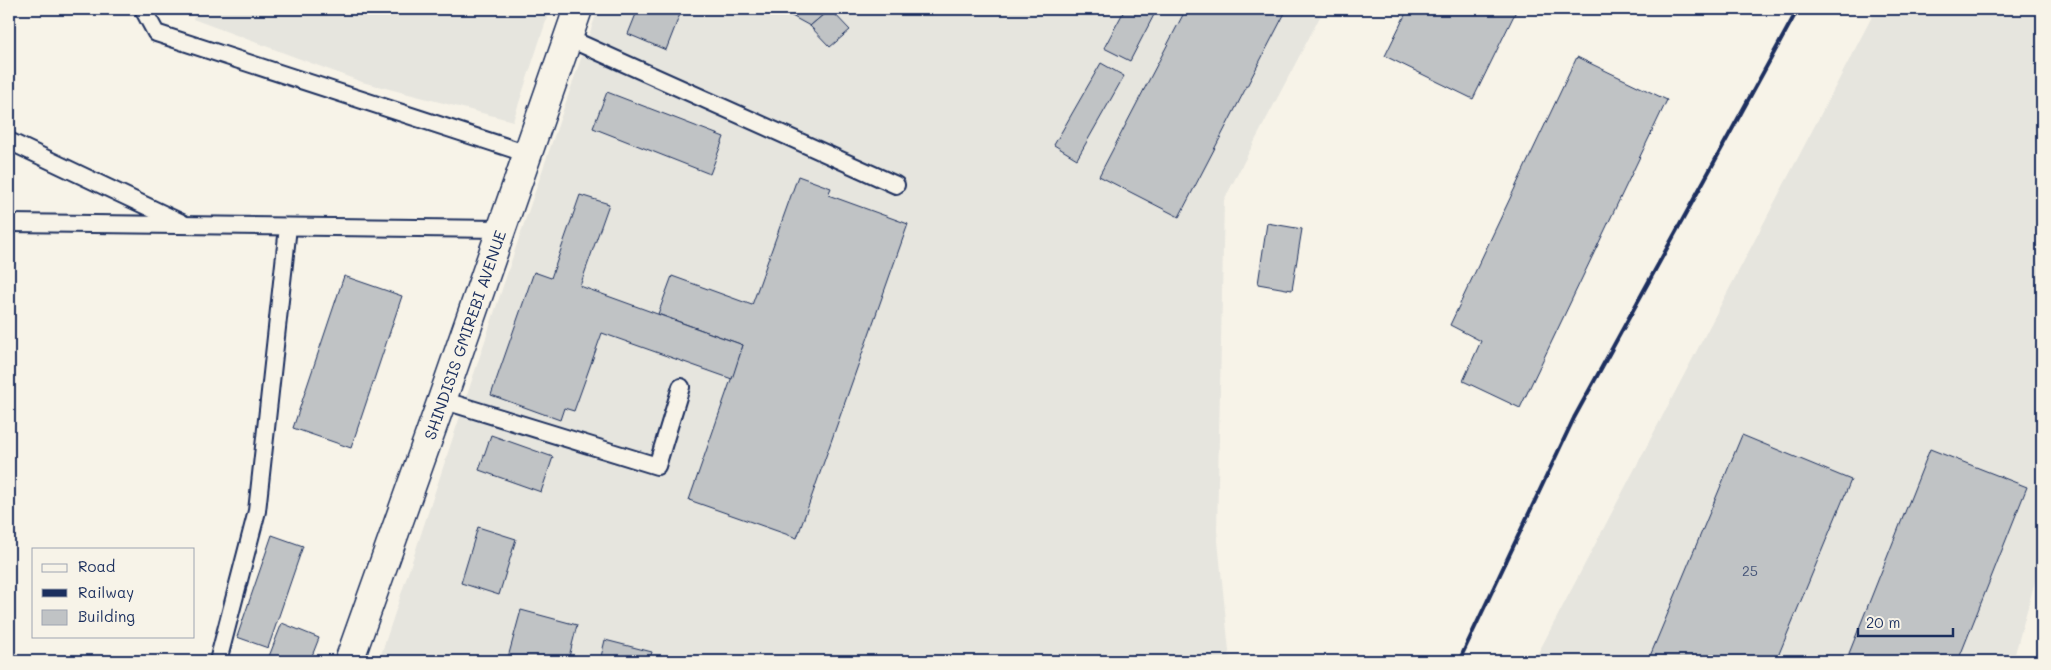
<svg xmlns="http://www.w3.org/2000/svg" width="2051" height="670" viewBox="0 0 2051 670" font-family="Mali,sans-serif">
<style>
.built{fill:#e6e5de}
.building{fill:#c0c3c5;stroke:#1b2f5e}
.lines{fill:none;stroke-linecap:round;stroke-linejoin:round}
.lane-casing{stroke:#1b2f5e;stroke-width:20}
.secondary-casing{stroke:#1b2f5e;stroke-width:31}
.lane{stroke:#f7f3e8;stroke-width:16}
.secondary{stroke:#f7f3e8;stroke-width:28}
.rail{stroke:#1b2f5e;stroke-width:4}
.labels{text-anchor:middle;stroke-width:4;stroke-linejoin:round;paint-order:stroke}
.number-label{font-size:14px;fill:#445478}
.street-label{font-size:16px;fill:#1b2f5e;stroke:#f7f3e8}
</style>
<rect width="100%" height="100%" fill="#f7f3e8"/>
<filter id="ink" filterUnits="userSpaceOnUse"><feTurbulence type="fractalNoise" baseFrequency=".02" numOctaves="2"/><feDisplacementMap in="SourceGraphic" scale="10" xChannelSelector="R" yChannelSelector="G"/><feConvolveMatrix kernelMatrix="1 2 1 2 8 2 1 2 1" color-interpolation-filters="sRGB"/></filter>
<g filter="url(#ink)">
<g class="built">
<polygon points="198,9 550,9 513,121 362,82 193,19"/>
<polygon points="598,9 1324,9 1224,200 1217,531 1230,661 379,661 517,244"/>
<polygon points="1876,9 2042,9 2042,556 2013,661 1534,661"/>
</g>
<g class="building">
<polygon points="638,9 682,9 666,50 628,34"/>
<polygon points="779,9 830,9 810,26"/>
<polygon points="830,9 850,30 830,47 810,26"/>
<polygon points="1125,9 1157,9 1130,61 1104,48"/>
<polygon points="1186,9 1208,9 1215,12 1217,9 1287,9 1179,217 1099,176"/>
<polygon points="1408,9 1517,9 1473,99 1385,56"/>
<polygon points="1577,57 1667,100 1520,408 1463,381 1481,341 1450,325"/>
<polygon points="1101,63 1124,76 1077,159 1054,145"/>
<polygon points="607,92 724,137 710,174 593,128"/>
<polygon points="798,176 831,188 828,195 908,224 797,538 689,500 743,345 658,314 672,276 752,305"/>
<polygon points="580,195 609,204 580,286 743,345 732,379 602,333 574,411 564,408 560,420 491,395 534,272 551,278"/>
<polygon points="1267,223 1302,229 1292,290 1258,284"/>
<polygon points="344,276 402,296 351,448 293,428"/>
<polygon points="491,435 553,457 541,492 479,470"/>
<polygon points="1742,435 1851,480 1776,661 1648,661"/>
<polygon points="1930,449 2027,487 1958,661 1846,661"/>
<polygon points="478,527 516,539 499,595 461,583"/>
<polygon points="272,535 303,546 268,648 237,637"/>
<polygon points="521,610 577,625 568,661 507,661"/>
<polygon points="282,623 319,638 310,661 273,661 268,659"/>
<polygon points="605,640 652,652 649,661 600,661"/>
</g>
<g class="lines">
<g class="lane-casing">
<g id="lane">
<polyline points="143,9 156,33 528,154"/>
<polyline points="568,38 896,185"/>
<polyline points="9,141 182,223"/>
<polyline points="9,223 502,229"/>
<polyline points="442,400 657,466 681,387"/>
<polyline points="218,661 257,511 288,227"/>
</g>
</g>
<g class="secondary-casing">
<polyline id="secondary" points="349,661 442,400 578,9"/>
</g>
<use href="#lane" class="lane"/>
<use href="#secondary" class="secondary"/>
<polyline class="rail" points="1459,661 1574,418 1798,9"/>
</g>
</g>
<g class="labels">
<g class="number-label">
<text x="1750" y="576">25</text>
</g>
<g class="street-label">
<text transform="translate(465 335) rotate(-71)" y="6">SHINDISIS GMIREBI AVENUE</text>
</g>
</g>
<rect width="2051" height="670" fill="none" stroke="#f7f3e8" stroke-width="30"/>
<rect x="15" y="15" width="2021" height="640" fill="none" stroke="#1b2f5e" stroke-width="2" filter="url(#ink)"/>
<rect x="32" y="548" width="162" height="90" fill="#f7f3e8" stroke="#9fa5b1"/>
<rect x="42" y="564" width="25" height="8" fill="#f7f3e8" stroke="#9fa5b1"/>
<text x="78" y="572" font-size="15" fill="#1b2f5e">Road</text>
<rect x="42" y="589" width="25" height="8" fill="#1b2f5e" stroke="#9fa5b1"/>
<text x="78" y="598" font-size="15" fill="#1b2f5e">Railway</text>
<rect x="42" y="610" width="25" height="15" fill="#c0c3c5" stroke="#9fa5b1"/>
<text x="78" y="622" font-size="15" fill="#1b2f5e">Building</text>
<path d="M1858 628v8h95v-8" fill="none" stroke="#1b2f5e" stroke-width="2.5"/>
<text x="1866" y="628" font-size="15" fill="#1b2f5e" stroke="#f7f3e8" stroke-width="4" paint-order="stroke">20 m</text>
</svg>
